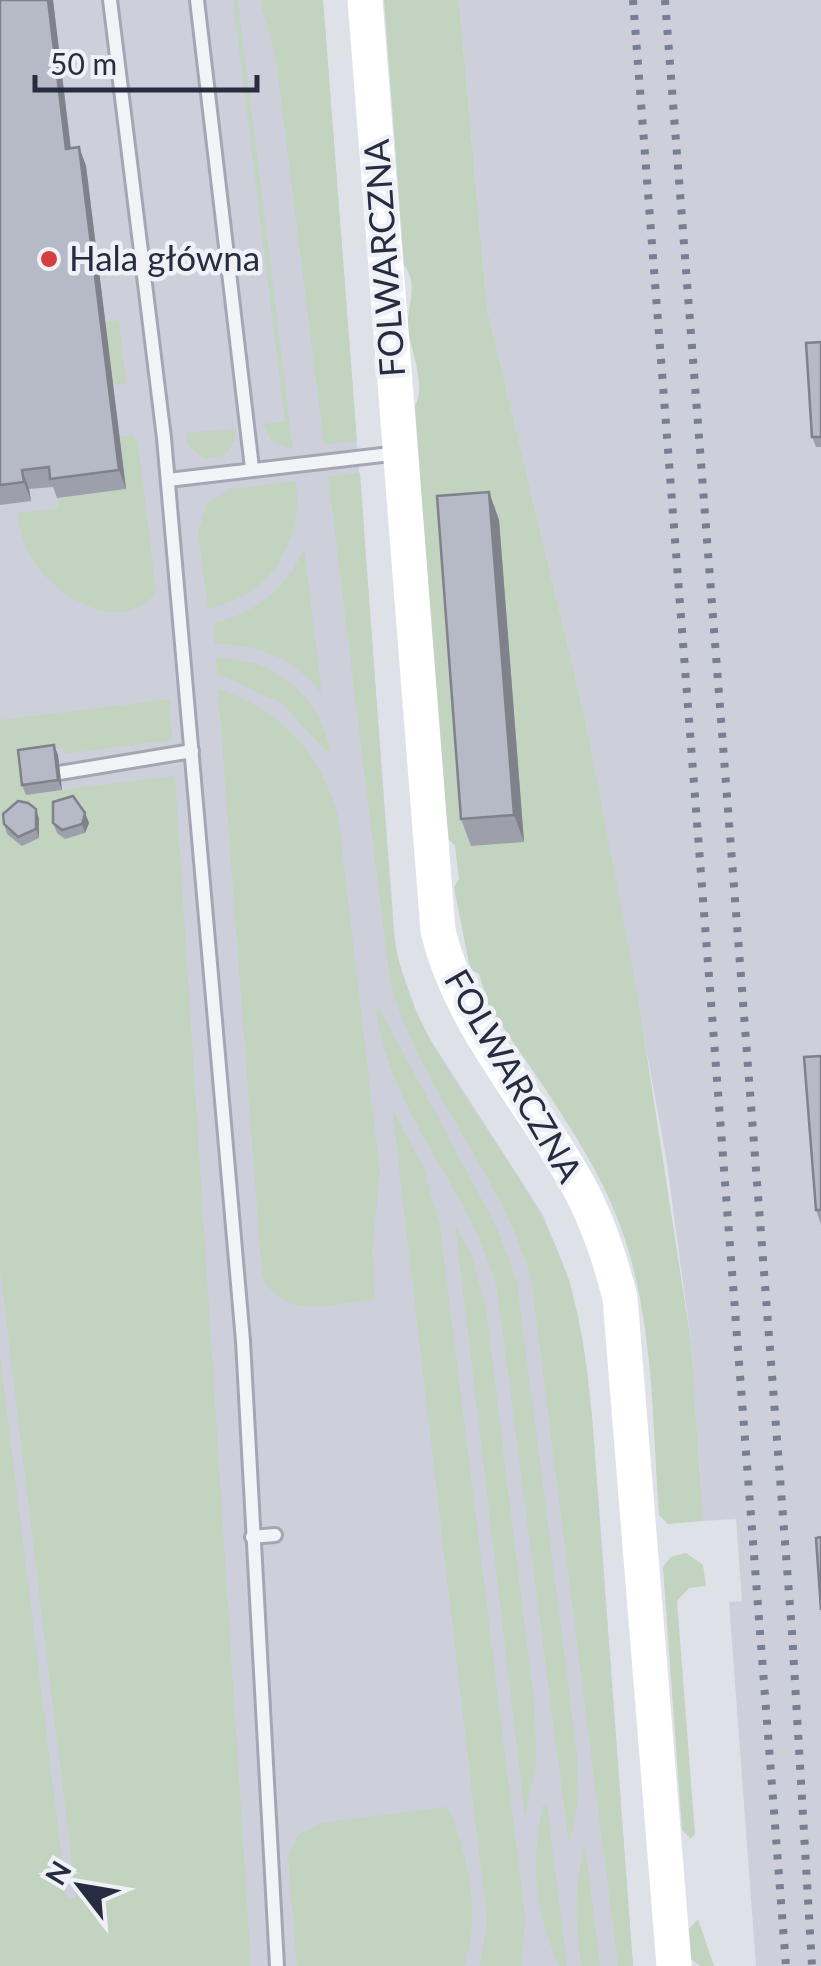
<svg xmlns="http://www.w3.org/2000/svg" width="821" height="1966" viewBox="0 0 821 1966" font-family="Lato,sans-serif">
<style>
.built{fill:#cdd0db}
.green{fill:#c2d3c0}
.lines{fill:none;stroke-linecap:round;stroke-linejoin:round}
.lane-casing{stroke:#a4a7b3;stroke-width:18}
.lane{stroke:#f2f3f7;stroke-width:12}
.secondary{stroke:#fff;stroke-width:35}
.rail{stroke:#787e93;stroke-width:8;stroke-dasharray:5 10;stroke-linecap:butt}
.wall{fill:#9da0aa}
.shaded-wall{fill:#7f828b}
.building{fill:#b6bac6;stroke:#7f828b;stroke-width:2.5}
.poi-dot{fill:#d33f3f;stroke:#eff1f6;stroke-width:4}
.labels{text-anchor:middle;stroke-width:9;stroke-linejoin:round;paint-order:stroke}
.street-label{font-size:35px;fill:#272d41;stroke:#eff1f6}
.poi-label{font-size:35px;fill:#272d41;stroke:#eff1f6;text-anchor:start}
</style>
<rect width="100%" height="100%" fill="#dfe1e9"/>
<g class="built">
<polygon points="0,0 323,0 396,954 421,1025 543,1215 570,1283 598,1492 633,1966 0,1966"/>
<polygon points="459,0 821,0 821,1966 756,1966 729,1602 742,1601 736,1519 703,1521 691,1342 666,1157 586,722 487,308"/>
</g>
<g class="green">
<polygon points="233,0 238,0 293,449 272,442 263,424 285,421"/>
<polygon points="260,0 323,0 357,441 324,445 276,59"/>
<path d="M384 0H459L487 308 586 722 638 998 691 1342 703 1521 668 1524 659 1515C652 1417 654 1313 618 1220 588 1142 531 1072 487 1002L479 974 470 969 454 887 459 879 455 846 449 840 444 802 415 406C427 383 410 351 408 327 407 306 419 284 404 265Z"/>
<polygon points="119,320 126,383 113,385 105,322"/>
<polygon points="236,428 236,439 224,456 204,459 188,445 186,433"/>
<path d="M132 435 138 442 156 592C124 636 61 600 36 565 25 549 20 532 17 513L58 508 57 498 125 489 119 437Z"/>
<path d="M360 473 393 928C408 1061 527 1152 568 1278 592 1353 595 1461 601 1541 612 1683 622 1824 633 1966H618L531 1279C502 1173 418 1088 390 981L328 477Z"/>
<path d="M296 481C303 544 271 595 208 609L198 532 207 503 231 489Z"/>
<path d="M304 549 322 694C294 658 259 644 215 644L213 623C256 613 286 589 304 549Z"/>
<path d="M216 658C275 658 316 692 330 749L326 751 280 702 217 674Z"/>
<path d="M218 689C281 709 319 752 338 815L380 1172 372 1252 375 1299C332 1304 284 1322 262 1276Z"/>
<polygon points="170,699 172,740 64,754 63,748 31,752 26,794 175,776 251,1966 0,1966 0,1357 67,1899 76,1898 0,1269 0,720"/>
<path d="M376 1009H380L497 1228 517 1282 577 1754 578 1801 569 1845 497 1289C472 1189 388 1114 376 1009Z"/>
<polygon points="392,1108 423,1167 440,1225 525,1916 522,1966 480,1966 487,1921"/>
<polygon points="455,1224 472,1256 486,1309 535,1710 536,1763 525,1816"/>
<polygon points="686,1553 703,1565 706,1586 689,1588 677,1601 695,1834 691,1839 682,1830 663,1567 671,1557"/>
<path d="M543 1805H547L567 1966H559C535 1911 530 1864 543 1805Z"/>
<path d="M448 1807C468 1855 482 1916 464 1966H297L288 1858 298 1835 320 1823Z"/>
<path d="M585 1843 600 1966H581C575 1923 574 1885 585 1843Z"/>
<polygon points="698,1919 714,1966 700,1966 691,1959 689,1929"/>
</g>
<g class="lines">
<g class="lane-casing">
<g id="lane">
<polyline points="110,0 164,438 243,1341 277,1966"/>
<polyline points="197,0 252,468"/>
<polyline points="168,480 399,453"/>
<polyline points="59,773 192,751"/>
<polyline points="252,1537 275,1535"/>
</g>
</g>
<use href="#lane" class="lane"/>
<path class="secondary" d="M365 0 438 931C460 1021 524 1092 570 1171 594 1210 609 1254 620 1298L674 1966"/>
<g class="rail">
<polyline points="633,0 786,1966"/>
<polyline points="665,0 792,1632 812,1966"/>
</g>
</g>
<g class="wall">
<polygon points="0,0 53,0 71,148 79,147 86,166 126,489 57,498 53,487 29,489 31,501 0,505"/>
<polygon points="821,342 821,447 816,447 812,437"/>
<polygon points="489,492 499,520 524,842 471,846 461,819"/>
<polygon points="54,745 58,755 62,790 26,795 22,785"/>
<polygon points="36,809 39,819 39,838 22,846 7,834 4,824"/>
<polygon points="85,813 89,823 85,833 65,839 57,833 53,823"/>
<polygon points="821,1056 821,1225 816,1210"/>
</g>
<g class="shaded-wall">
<polygon points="48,0 53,0 73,168 66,149"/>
<polygon points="79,147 86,166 126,489 119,470"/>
<polygon points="22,470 29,489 31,501 24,482"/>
<polygon points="489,492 499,520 524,842 514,815"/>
<polygon points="54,745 58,755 62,790 58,780"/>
<polygon points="36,809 39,819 39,838 36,829"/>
<polygon points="85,813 89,823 85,833 82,824"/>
</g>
<g class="building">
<polygon points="0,0 48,0 66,149 79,147 119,470 50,479 49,467 22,470 24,482 0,485"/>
<polygon points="821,342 821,437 812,437 806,343"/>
<polygon points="489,492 514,815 461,819 437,496"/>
<polygon points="54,745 58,780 22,785 18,750"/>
<polygon points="73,796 85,813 82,824 62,830 53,823 53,802"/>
<polygon points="18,801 28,803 36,809 36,829 18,837 4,824 3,814"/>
<polygon points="821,1056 821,1210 816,1210 804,1057"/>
<polygon points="821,1537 821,1610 816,1538"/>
</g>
<circle class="poi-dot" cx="49" cy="259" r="10"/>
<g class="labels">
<g class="street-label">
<text transform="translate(385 258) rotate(-94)" y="12">FOLWARCZNA</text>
<text transform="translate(513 1076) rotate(60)" y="12">FOLWARCZNA</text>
</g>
<g class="poi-label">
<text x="69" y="271">Hala główna</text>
</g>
</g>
<g transform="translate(80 1886) rotate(301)" stroke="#eff1f6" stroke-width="8" paint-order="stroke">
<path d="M0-8L18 38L0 25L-18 38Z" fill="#272d41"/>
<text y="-15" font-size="28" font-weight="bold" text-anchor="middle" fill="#272d41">N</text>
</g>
<path d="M35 75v15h222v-15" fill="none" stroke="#272d41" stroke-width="5"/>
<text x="50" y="75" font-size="30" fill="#272d41" stroke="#eff1f6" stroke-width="8" paint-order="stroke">50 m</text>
</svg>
